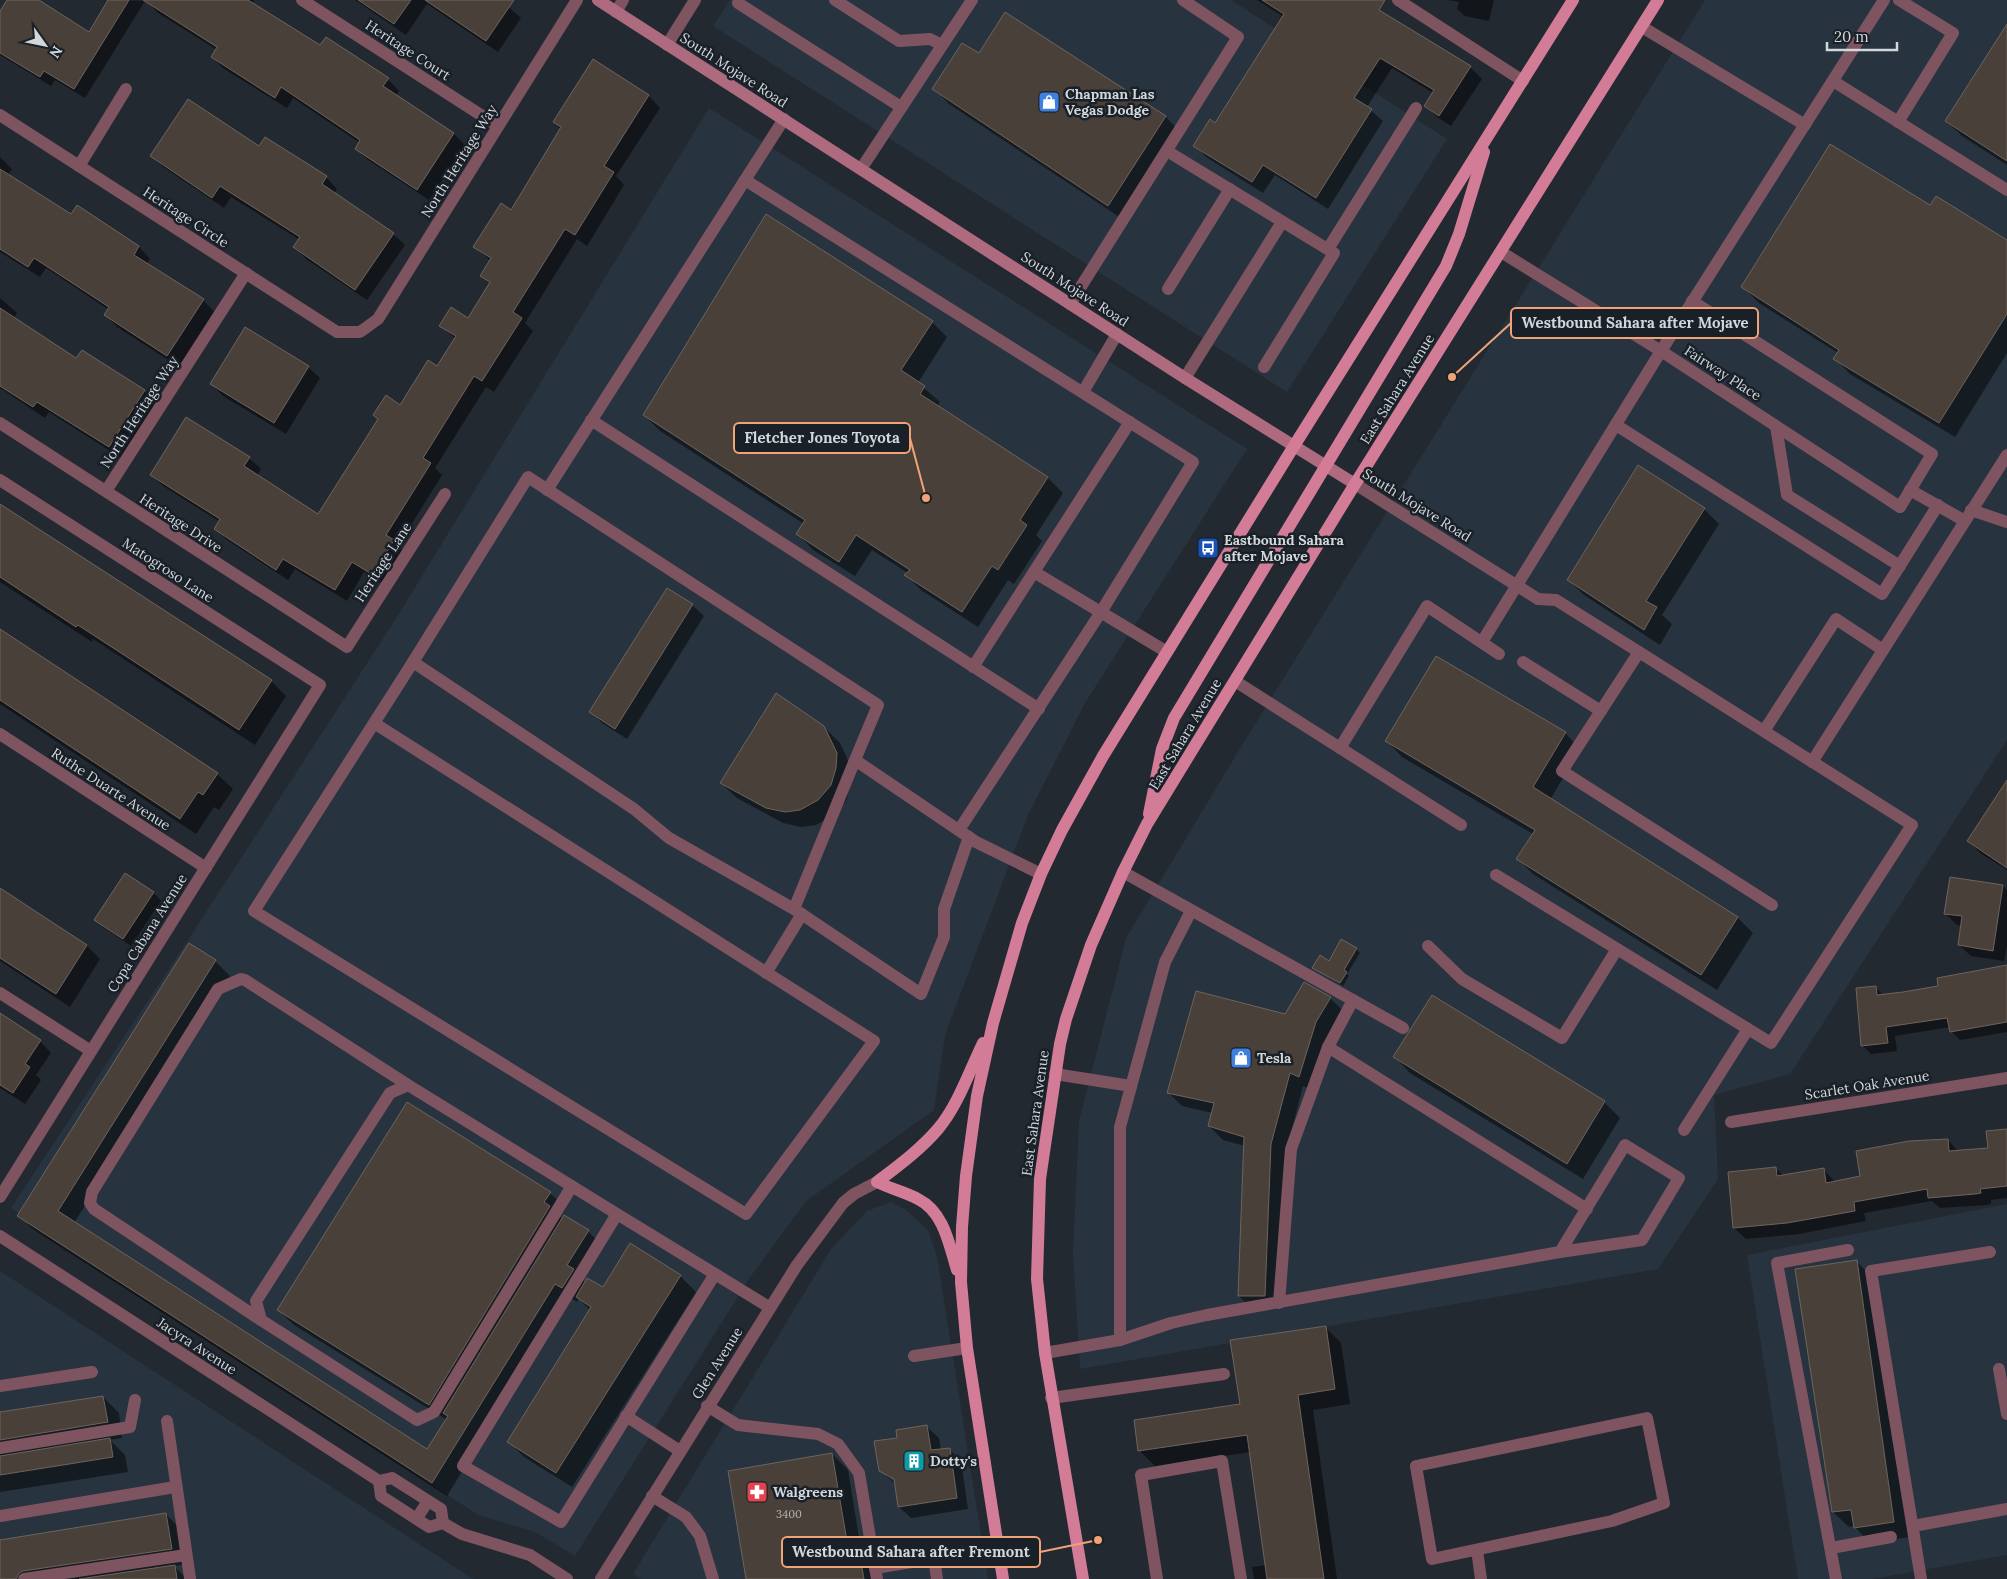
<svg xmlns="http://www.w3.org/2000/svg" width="2007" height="1579" viewBox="0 0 2007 1579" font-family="Lora,serif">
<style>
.built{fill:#27333e}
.shadow{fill:#0007;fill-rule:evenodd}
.building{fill:#4a403a;stroke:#6e645d}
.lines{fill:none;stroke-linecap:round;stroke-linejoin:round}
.lane{stroke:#7e5460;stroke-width:12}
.street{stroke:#7e5460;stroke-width:12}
.secondary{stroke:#ae6b80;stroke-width:12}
.primary{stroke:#d37c97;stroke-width:12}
.labels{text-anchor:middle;stroke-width:5;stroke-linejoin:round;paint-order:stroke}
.number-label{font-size:11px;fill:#b0b1b3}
.street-label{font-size:14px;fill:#d2d7db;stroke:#192027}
.poi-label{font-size:14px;font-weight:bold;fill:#d2d7db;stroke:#192027;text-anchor:start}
.leader{fill:none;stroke:#efa377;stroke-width:2}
.callout-dot{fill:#efa377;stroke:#192027;stroke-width:2}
.callout{fill:#192027;stroke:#efa377;stroke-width:2}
.callout-label{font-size:15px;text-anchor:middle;font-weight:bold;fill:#d2d7db}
</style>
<rect width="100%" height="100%" fill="#232931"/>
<g class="built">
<polygon points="730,0 1231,0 1447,139 1287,392 713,26"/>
<polygon points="1705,0 2007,0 2007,740 1790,1074 1714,1095 1718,1179 1658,1269 1080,1369 1073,1252 1079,1121 1126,938 1239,750"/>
<polygon points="709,108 1247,449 1085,703 1028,815 945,1035 934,1110 806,1201 751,1276 575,1556 535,1532 478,1515 11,1208 188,940 395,620"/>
<polygon points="891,1202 906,1210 928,1230 937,1256 988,1579 641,1579 633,1574 831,1249 867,1211"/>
<polygon points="2007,1204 2007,1555 1872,1579 1798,1579 1747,1255"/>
<polygon points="0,1271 473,1579 0,1579"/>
</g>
<g class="shadow">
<polygon points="8,0 36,0 89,34 110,0 145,1 85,98 55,80 51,86 0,55 0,13"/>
<polygon points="148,0 254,0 252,4 320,47 388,79 399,91 396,96 454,134 465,145 429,200 368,160 356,149 360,143 293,98 287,108 224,69 212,57 217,50 158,13 147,1"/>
<polygon points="355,0 500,0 521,18 498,52 427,4 406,35"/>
<polygon points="1257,0 1355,0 1368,4 1470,67 1482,79 1451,126 1437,117 1425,105 1433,93 1392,68 1367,107 1383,121 1328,209 1275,175 1263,193 1206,157 1195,145 1216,124 1284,17"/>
<polygon points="1447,0 1494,0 1489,21 1465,16 1457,9 1459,2"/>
<polygon points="1006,14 1166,117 1181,133 1124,220 949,104 934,88 980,55"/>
<polygon points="2007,50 2007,165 1962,136 1946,121"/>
<polygon points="593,60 649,96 660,108 616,176 624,185 587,246 577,239 525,323 533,331 494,392 486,387 435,468 442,475 398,546 405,553 385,585 364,572 347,601 295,569 288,580 227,540 215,529 220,522 163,486 151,475 249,458 261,469 257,476 318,516 401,406 438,367 456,339 441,326 468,320 490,284 482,276 491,261 475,247 511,211 561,129 554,122"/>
<polygon points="151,156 326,177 337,189 334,194 393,234 405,245 367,300 306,259 295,247 300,240 231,197 224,208 163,167"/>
<polygon points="0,157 12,169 8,175 71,216 77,207 139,247 150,259 147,264 203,300 214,312 179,367 117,327 106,315 109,310 46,268 40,277 0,252"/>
<polygon points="1930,206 2007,242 2007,353 1955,437 1850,374 1835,358 1838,353 1759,303 1743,287"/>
<polygon points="0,298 17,313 14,318 77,360 144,391 156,403 121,458 49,412 45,418 0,388"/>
<polygon points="932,322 947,337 918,383 940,402 937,407 1047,477 1063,493 1036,535 1042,541 1014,584 1008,580 978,627 921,590 906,575 908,573 872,550 855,576 813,550 798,534 804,524 660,431 644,415"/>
<polygon points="308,367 320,378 286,434 223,396 211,384"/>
<polygon points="0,506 271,681 286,696 255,745 93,639 92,642 0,582"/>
<polygon points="1704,509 1719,524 1662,615 1672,624 1660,645 1584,595 1568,580"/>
<polygon points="667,589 692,605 704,616 627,739 602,723 591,712"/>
<polygon points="0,633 217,774 233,789 219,810 214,807 196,834 0,704"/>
<polygon points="824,727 840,743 852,769 851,784 846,801 834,815 816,825 801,827 783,823 737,798 721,783"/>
<polygon points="1565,733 1580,749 1550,800 1738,918 1753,933 1717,990 1533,874 1518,859 1533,834 1402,757 1387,741"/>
<polygon points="2007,783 2007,870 1980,853 1969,841"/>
<polygon points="125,874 154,893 161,901 131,946 103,927 96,920"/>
<polygon points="2003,886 2007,890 2007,945 2004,961 1971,956 1959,945 1962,926 1957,925 1945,913"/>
<polygon points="0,889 87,946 100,959 70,1007 0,961"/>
<polygon points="1356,949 1360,953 1347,974 1349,976 1343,986 1314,968"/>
<polygon points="215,961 230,976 74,1223 428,1451 447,1420 294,1325 278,1310 550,1193 566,1208 560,1217 588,1231 602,1246 582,1279 586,1283 603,1289 631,1245 680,1276 696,1292 572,1487 524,1457 508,1441 590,1310 579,1299 577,1302 570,1297 447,1496 34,1230 19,1216"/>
<polygon points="2007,967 2007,1032 1960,1040 1951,1031 1950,1027 1895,1036 1897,1051 1871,1054 1862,1045 1875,987 1884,996 1940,987"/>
<polygon points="1433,997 1604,1102 1620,1118 1583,1179 1410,1073 1395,1057"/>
<polygon points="1330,998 1344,1012 1313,1090 1303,1086 1284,1159 1278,1309 1252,1309 1239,1296 1245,1146 1223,1140 1209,1126 1213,1113 1182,1106 1169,1093 1285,1016"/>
<polygon points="0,1015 40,1041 51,1053 36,1075 41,1080 25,1104 0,1088"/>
<polygon points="2007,1130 2007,1198 1991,1200 1991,1204 1986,1205 1940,1208 1932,1201 1864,1213 1866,1221 1799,1234 1746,1239 1734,1228 1776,1169 1784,1176 1823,1169 1835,1182 1862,1177 1948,1140 1959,1152 1989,1149"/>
<polygon points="1856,1261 1872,1277 1909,1537 1870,1543 1854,1526 1849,1527 1833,1512"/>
<polygon points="1325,1327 1341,1343 1350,1404 1313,1410 1337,1579 1254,1579 1252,1567 1267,1565 1251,1452 1155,1466 1140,1451 1241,1405"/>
<polygon points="103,1397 119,1413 122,1438 110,1440 125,1455 128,1472 0,1492 0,1417"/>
<path d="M927 1427 939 1438 941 1450 949 1449 961 1461 968 1509 911 1518 899 1507 895 1484 880 1470ZM889 1475 900 1482 898 1484 889 1478Z"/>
<polygon points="832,1454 848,1470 863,1562 875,1574 876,1579 747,1579"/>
<polygon points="166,1514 181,1530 187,1564 174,1566 187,1579 0,1579 0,1541"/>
</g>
<g class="building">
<polygon points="7,0 39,0 89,32 108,0 129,0 74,89 44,71 40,77 0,53 0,11"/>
<polygon points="143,0 248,0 320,45 326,37 389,78 383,86 454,133 417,190 355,149 360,140 281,87 275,98 211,57 217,47"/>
<polygon points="358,0 411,0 394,24"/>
<polygon points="425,0 514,0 486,41"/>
<polygon points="1262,0 1385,0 1379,10 1471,66 1439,116 1424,106 1434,90 1380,58 1354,98 1372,109 1316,198 1263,165 1252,182 1193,146 1210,119 1215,123 1284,14"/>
<polygon points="1005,12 1166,116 1108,206 932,89 962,43 979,53"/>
<polygon points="2007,24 2007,161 1945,121"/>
<polygon points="593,59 649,95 604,166 614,172 575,235 565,229 513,312 522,318 482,381 474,376 423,458 431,463 386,535 394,540 373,575 352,562 335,590 283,559 276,570 214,529 220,519 150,475 186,417 250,457 244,466 318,514 378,419 373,415 386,395 400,405 428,360 437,366 456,336 439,326 451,307 468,318 490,282 480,276 491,258 473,247 501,203 511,210 561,127 553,122"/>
<polygon points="188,99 259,146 265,137 327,176 322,184 394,233 355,290 293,247 300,237 220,186 212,198 150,156"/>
<polygon points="1830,144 1930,205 1936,196 2007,240 2007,314 1939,423 1833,359 1839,350 1741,287"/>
<polygon points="0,169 71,214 77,205 139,246 134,255 204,299 167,356 104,315 109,307 34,258 28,267 0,249"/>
<polygon points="766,214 933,321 901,370 925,386 920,394 1048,477 1020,520 1027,525 998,570 992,566 962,612 904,575 910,570 856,535 839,562 796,534 805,520 643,415"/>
<polygon points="0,308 76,358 82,350 145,390 109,447 37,402 33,407 0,386"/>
<polygon points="245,327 309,366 274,423 210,384"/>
<polygon points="1638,465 1705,508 1646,601 1657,607 1644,630 1567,580"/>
<polygon points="0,504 272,680 239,730 78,625 76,627 0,577"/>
<polygon points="667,588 693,604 615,729 589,712"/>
<polygon points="0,629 218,773 203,795 198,792 180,819 0,700"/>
<polygon points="1436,656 1566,732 1533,787 1738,917 1701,975 1516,859 1535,830 1385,741"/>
<polygon points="776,693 824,726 837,753 836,768 831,785 818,800 800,810 785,812 766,808 720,783"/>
<polygon points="2007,780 2007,868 1967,841"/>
<polygon points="125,873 154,892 123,939 94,920"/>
<polygon points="1950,877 2003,885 1993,951 1958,945 1962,916 1944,914"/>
<polygon points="0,888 87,945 56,994 0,958"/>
<polygon points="1341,939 1357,948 1344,970 1347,972 1340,983 1312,968 1320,955 1329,961"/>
<polygon points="189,943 216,960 58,1211 427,1449 448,1416 443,1413 564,1215 589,1230 567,1265 574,1269 562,1288 555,1284 432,1483 17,1216"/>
<polygon points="2007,965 2007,1022 1950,1032 1947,1018 1886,1027 1888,1043 1861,1046 1856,988 1876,986 1877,995 1903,992 1938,986 1937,978"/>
<polygon points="1304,982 1331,997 1316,1022 1299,1077 1290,1073 1271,1144 1265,1296 1238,1296 1244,1137 1208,1126 1214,1103 1167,1093 1196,991 1285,1014"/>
<polygon points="1432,995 1605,1101 1567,1164 1393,1057"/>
<polygon points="0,1013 41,1040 25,1064 30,1067 13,1093 0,1085"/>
<polygon points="407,1102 551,1192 544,1202 550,1206 429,1405 277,1310"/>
<polygon points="2007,1129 2007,1186 1980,1189 1981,1193 1975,1194 1928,1198 1927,1189 1854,1202 1855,1211 1787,1223 1733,1228 1728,1172 1776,1167 1777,1176 1824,1168 1826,1183 1860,1176 1856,1151 1909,1141 1948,1139 1949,1151 1988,1148 1986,1131"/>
<polygon points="630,1243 681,1275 556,1473 507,1442 591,1307 576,1297 587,1278 603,1287"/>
<polygon points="1857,1260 1894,1522 1854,1528 1851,1510 1832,1512 1795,1269"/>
<polygon points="1326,1326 1335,1389 1298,1395 1324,1579 1267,1579 1247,1435 1138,1451 1134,1420 1240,1404 1230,1340"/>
<polygon points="103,1396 108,1422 0,1440 0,1412"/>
<polygon points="927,1425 931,1450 950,1448 957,1498 898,1507 894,1479 879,1471 874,1441 897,1438 896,1430"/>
<polygon points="110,1438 113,1457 0,1475 0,1456"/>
<polygon points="832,1453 850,1559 860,1557 864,1579 746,1579 728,1471"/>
<polygon points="166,1513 172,1549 23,1571 19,1573 16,1579 0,1579 0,1540"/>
<polygon points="175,1565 177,1579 79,1579"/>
</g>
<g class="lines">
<g class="lane">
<polyline points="835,0 899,41 930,39 942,45"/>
<polyline points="1398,0 1523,81"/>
<polyline points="738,3 901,107"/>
<polyline points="616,12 623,0"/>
<polyline points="1642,27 1805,125"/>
<polyline points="667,45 695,0"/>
<polyline points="1833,81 2007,190"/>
<polyline points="1898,122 1953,33 1899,0"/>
<polyline points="1167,151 1334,253 1264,367"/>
<polyline points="79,166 126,89"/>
<polyline points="861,169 972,0"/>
<polyline points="745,180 784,119"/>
<polyline points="1328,249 1416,108"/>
<polyline points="1168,289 1230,189"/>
<polyline points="1692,301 1932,454 1900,507"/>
<polyline points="1070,304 1238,37 1183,0"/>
<polyline points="1185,378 1282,222"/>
<polyline points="1083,392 1117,334"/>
<polyline points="591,420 1039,709"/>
<polyline points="1616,425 1882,594 1938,505"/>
<polyline points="1776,426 1787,495 1900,566"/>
<polyline points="547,490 745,180 1193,462 1101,612 959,830"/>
<polyline points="1910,490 1965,521"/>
<polyline points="1971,510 2007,522"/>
<polyline points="1034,572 1167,652"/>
<polyline points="1538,599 1556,600 1639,652"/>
<polyline points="1482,642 1661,351 1884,0"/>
<polyline points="1523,662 1601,711"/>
<polyline points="973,667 1130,422"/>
<polyline points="1235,681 1461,825"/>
<polyline points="374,723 874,1041 746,1214 254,911 413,662"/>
<polyline points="1764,731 1836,619 1883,650"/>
<polyline points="1340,748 1427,606 1499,654"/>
<polyline points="855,760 878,705 528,477 413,662 634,809 669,838 794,909 855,760 976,842 1041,874"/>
<polyline points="1812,762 2007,455"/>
<polyline points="1123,872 1403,1028"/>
<polyline points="1496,875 1771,1043 1912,825 1639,652 1562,771 1772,905"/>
<polyline points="794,909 921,994 944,937 944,909 969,837"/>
<polyline points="1428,946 1462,979 1562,1038 1617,949"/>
<polyline points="766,973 802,914"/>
<polyline points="1353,1000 1328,1047 1587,1209"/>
<polyline points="1055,1074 1131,1086"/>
<polyline points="1684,1130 1748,1029"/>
<polyline points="572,1186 434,1412 417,1420 261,1320 256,1301 390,1093 408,1085 617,1214"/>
<polyline points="715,1274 561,1522 463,1466 617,1214 769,1307"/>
<polyline points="1279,1303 1291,1149 1328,1047"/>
<polyline points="261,1320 94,1209 90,1203 92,1192 218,989 241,979 245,980 408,1085"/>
<polyline points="1120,1340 1120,1127 1165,962 1191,911"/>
<polyline points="1045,1353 1120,1340 1171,1323 1207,1315 1560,1252 1642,1240 1679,1178 1625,1145 1560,1252"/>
<polyline points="914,1356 967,1348"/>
<polyline points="1999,1369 2007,1414"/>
<polyline points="0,1386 92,1372"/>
<polyline points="1051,1398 1224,1374"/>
<polyline points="707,1406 738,1425 818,1434 838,1444 859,1473 877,1579"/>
<polyline points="626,1416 680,1451"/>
<polygon points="1647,1418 1664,1503 1612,1521 1432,1559 1416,1466"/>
<polyline points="167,1421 190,1578"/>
<polyline points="0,1448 130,1427 135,1400"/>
<polyline points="652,1496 686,1517 700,1536 713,1579"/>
<polyline points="0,1516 175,1487"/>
<polyline points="417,1518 428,1501"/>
<polyline points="1913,1526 2007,1509"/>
<polyline points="1831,1548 1891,1537"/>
<polyline points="1477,1550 1481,1579"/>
<polyline points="934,1558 937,1579"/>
<polyline points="875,1568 998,1548"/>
<polyline points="24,1579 186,1555"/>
<polyline points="1157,1579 1141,1475 1222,1461 1241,1579"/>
<polyline points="1836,1579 1777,1263 1848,1250"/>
<polyline points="1921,1579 1871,1271 1990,1252"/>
</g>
<g class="street">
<polyline points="302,0 498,126"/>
<polyline points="0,115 337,332 360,332 378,319 577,0"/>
<polyline points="1501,252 1661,351 1900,507"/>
<polyline points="0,423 347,647 445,494"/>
<polyline points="0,480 320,685 0,1197"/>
<polyline points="1355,484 1538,599"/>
<polyline points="106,491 246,273"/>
<polyline points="0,734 206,868"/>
<polyline points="0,993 91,1051"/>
<polyline points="1731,1122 2007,1078"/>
<polyline points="0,1236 379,1481 392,1478 441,1509 443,1523"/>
<polyline points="379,1481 381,1496 429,1527 443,1523 462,1534 530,1555 567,1579"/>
<polyline points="601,1579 797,1265 843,1203 854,1194 877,1182"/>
</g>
<polyline class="secondary" points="598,0 1185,378 1355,484"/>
<g class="primary">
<polyline points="1149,814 1162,749 1174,718 1446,266 1459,234 1484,152"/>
<path d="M957 1270C949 1244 944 1212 918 1199 905 1192 891 1189 877 1182 898 1166 921 1149 938 1129 958 1105 969 1072 983 1043"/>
<polyline points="1003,1579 967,1348 961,1282 962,1227 966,1176 977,1096 993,1023 1022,923 1041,874 1062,830 1103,756 1294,446 1573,0"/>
<polyline points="1083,1579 1045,1353 1037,1279 1040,1179 1060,1044 1066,1019 1091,945 1123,872 1147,824 1355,484 1658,0"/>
</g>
</g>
<defs>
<g id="shop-square" transform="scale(1.125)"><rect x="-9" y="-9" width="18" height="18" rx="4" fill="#3f7fe0" stroke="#192027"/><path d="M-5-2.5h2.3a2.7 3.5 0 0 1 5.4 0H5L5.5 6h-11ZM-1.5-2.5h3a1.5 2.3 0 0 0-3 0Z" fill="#fff"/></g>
<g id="bus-square" transform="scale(1.125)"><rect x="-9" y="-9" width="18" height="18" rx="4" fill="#1a4fb4" stroke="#192027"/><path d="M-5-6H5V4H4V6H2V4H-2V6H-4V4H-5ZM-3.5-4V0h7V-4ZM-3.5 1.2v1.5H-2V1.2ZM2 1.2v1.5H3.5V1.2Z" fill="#fff"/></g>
<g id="building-square" transform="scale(1.125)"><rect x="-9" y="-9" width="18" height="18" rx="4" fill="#0f9aa8" stroke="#192027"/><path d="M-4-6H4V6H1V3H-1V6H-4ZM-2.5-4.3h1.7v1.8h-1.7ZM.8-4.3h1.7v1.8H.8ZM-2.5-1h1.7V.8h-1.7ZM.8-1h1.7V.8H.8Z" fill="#fff"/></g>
<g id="pharmacy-square" transform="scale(1.125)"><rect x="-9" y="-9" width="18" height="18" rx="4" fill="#e0444e" stroke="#192027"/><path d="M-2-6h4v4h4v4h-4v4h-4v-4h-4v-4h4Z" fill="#fff"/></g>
</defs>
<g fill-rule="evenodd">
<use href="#shop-square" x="1049" y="102"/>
<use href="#bus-square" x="1208" y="548"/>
<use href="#shop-square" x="1241" y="1058"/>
<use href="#building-square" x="914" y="1461"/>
<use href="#pharmacy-square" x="757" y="1492"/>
</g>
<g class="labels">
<g class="number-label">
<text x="789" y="1518">3400</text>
</g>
<g class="street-label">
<text transform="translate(408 50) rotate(33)" y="5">Heritage Court</text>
<text transform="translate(734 70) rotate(33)" y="5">South Mojave Road</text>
<text transform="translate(459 161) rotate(-58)" y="5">North Heritage Way</text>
<text transform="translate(186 217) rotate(33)" y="5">Heritage Circle</text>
<text transform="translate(1075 289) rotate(33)" y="5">South Mojave Road</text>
<text transform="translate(1723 373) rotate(33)" y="5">Fairway Place</text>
<text transform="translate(1397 389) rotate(-58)" y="5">East Sahara Avenue</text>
<text transform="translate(139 412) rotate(-57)" y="5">North Heritage Way</text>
<text transform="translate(1417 505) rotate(32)" y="5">South Mojave Road</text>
<text transform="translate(181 523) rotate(33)" y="5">Heritage Drive</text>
<text transform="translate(383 562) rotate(-57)" y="5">Heritage Lane</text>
<text transform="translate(168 570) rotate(33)" y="5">Matogroso Lane</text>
<text transform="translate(1185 734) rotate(-59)" y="5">East Sahara Avenue</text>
<text transform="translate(111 789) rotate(33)" y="5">Ruthe Duarte Avenue</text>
<text transform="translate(147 933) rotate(-58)" y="5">Copa Cabana Avenue</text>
<text transform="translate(1867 1085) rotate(-9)" y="5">Scarlet Oak Avenue</text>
<text transform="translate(1035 1113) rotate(-82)" y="5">East Sahara Avenue</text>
<text transform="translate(197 1346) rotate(33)" y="5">Jacyra Avenue</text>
<text transform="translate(717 1363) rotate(-58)" y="5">Glen Avenue</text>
</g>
<g class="poi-label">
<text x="1065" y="99">Chapman Las<tspan x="1065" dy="16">Vegas Dodge</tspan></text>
<text x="1224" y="545">Eastbound Sahara<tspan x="1224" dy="16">after Mojave</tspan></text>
<text x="1257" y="1063">Tesla</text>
<text x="930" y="1466">Dotty's</text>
<text x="773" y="1497">Walgreens</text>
</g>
</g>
<path class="leader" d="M1452 377L1511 323M926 498L910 438M1098 1540L1040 1552"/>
<g class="callout-dot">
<circle cx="1452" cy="377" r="5"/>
<circle cx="926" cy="498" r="5"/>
<circle cx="1098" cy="1540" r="5"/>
</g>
<g class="callout">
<rect x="1511" y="308" width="247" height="30" rx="5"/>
<rect x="734" y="423" width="176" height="30" rx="5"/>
<rect x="782" y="1537" width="258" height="30" rx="5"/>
</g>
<g class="callout-label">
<text x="1635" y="328">Westbound Sahara after Mojave</text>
<text x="822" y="443">Fletcher Jones Toyota</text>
<text x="911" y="1557">Westbound Sahara after Fremont</text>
</g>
<g transform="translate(45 45) rotate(123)" stroke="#192027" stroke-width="4" paint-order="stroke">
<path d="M0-4L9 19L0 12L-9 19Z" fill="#d2d7db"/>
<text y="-8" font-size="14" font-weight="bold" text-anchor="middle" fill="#d2d7db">N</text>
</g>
<path d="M1827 42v8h70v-8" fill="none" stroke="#d2d7db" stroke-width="2.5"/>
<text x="1834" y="42" font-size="15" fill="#d2d7db" stroke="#192027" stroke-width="4" paint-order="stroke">20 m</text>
</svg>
